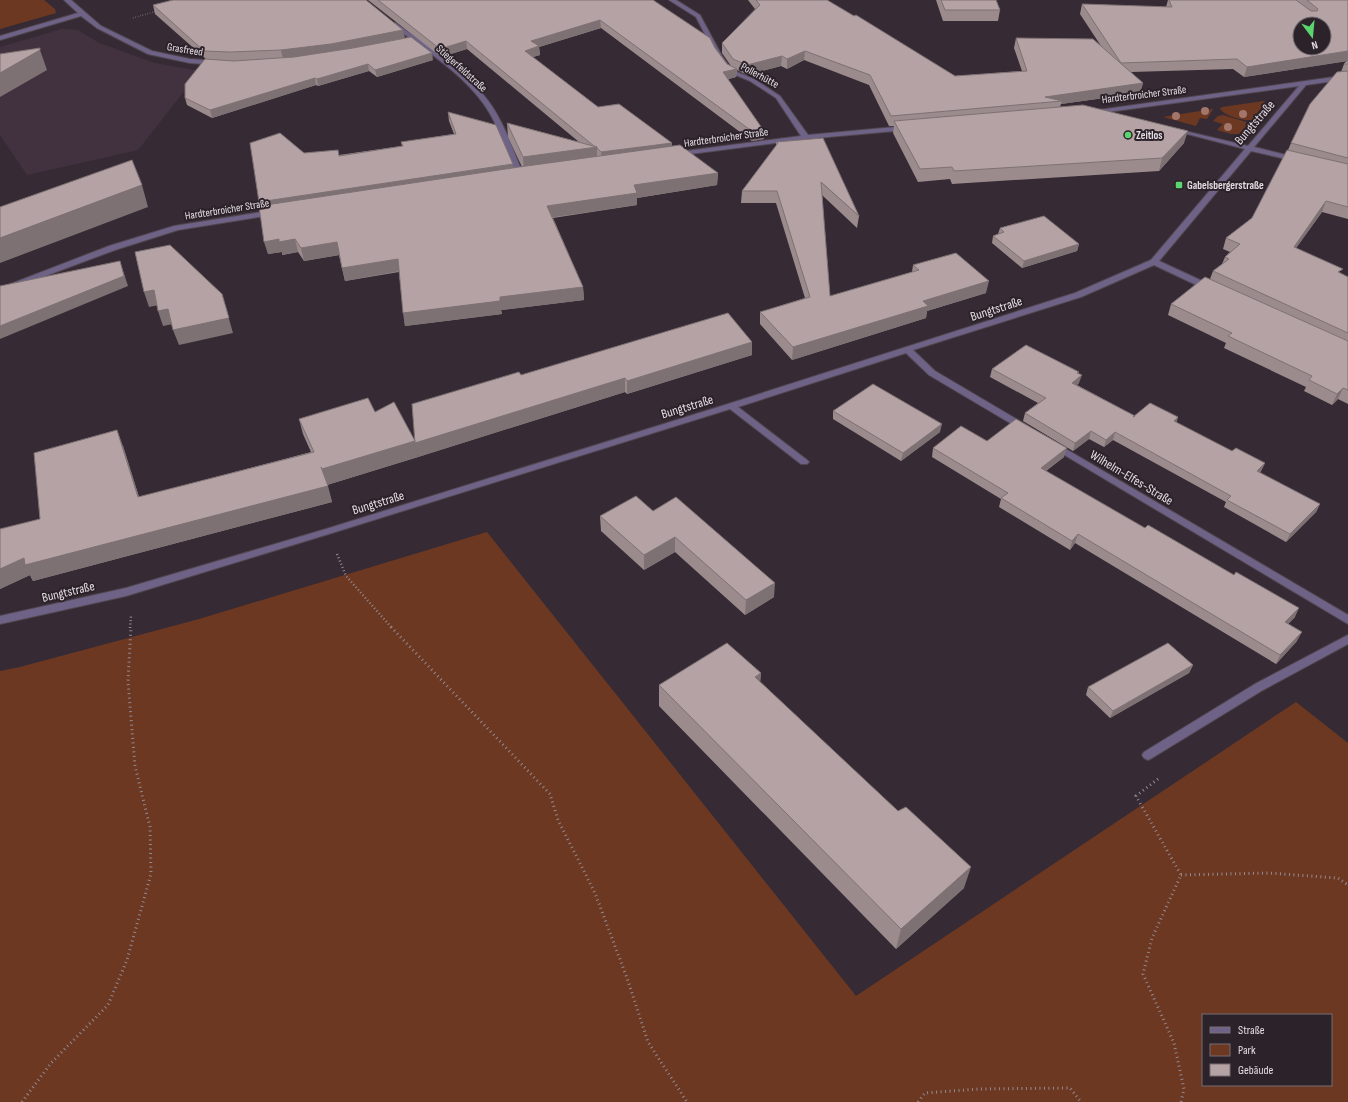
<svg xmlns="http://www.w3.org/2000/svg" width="1348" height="1102" viewBox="0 0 1348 1102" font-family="'Sofia Sans Condensed',sans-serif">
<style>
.built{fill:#42323f}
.green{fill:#6d3822;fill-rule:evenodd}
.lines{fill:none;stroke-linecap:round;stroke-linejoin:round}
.minor-casing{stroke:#524750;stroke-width:2}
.path-far2{stroke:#928991;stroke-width:1.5;stroke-dasharray:0.5 2;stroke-linecap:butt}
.path-far1{stroke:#928991;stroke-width:2.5;stroke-dasharray:1 2.5;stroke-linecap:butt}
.path{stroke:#928991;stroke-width:3;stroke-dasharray:1 3.5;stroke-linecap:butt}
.minor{fill:#6e6387;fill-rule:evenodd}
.tree{fill:#a2766a}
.wall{fill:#9b8b8d}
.shaded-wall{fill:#7e7173}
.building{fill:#b4a2a4;stroke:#7e7173;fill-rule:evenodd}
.poi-dot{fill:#5bd56e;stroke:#2c222a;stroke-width:1.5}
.labels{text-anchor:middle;stroke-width:4;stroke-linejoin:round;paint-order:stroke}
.far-street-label{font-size:11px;fill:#e4dde3;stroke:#2c222a}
.far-poi-label{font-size:11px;font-weight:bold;fill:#e4dde3;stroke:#2c222a;text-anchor:start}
.street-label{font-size:13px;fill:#e4dde3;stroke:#2c222a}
</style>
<rect width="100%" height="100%" fill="#362b34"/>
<polygon class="built" points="62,29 78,30 99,43 155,63 200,71 138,150 27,175 0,135 0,47"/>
<g class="green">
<polygon points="0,0 44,0 55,9 56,13 0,29"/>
<path d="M1264 101 1265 103 1252 120C1243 121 1225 116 1220 109L1222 107Z"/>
<polygon points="1212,109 1213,109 1207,119 1200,118 1196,126 1163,117"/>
<polygon points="1223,115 1246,122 1248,124 1239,134 1231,134 1217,130 1223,124 1213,121 1218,116"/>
<path d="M487 532 856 996 1296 702 1348 743V1102H0V671L20 667 199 619ZM1203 1015H1331V1085H1203Z"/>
</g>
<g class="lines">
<g class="minor-casing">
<g id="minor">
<polygon points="64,0 71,0 101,26 152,51 190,59 216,61 219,63 216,65 190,63 148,54 97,28 81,16 0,40 0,36 78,13"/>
<polygon points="669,0 676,0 700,15 722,56 732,70 754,79 780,96 808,135 906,126 909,128 906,130 806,139 675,156 675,152 678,152 801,136 776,98 750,81 728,72 716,56 696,17"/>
<path d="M392 23H396C428 47 465 69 489 102 505 124 513 151 524 176L523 178H517L516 176C506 152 499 125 483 103 460 71 423 49 392 25Z"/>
<polygon points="1348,75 1348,79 1306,85 1254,147 1299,158 1299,162 1251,151 1159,261 1213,286 1213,290 1207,290 1154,265 1081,297 913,350 935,371 1028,426 1030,428 1028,430 1022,430 929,375 906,353 738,407 807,460 809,462 807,464 801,464 730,409 332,533 126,596 0,624 0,616 126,588 326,529 728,404 1075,293 1151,260 1245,149 1172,130 1172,128 1248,146 1299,86 1093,114 1090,112 1091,111"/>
<polygon points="274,210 278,212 277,214 178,230 115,250 0,293 0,288 109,246 174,226"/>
<polygon points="1054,442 1348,615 1348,624 1051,447 1049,445 1051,443"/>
<polygon points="1348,635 1348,644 1263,690 1152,758 1148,760 1144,758 1142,755 1144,752 1255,684"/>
</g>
</g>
<polyline class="path-far2" points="133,18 157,11"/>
<g class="path-far1">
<polyline points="337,554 346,576 392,628"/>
<polyline points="130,628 131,616"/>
</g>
<g class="path">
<polyline points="391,627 550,794 558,820 595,893 627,978 648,1042 687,1102"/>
<polyline points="1158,779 1136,796 1181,875 1152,938 1143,974 1174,1043 1184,1089 1181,1102"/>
<polyline points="1181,875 1268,873 1338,878 1348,885"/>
<polyline points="22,1102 51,1063 108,1005 127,960 151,874 150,827 135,766 128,682 131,627"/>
<polyline points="918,1102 925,1093 979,1089 1070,1088 1081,1102"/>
</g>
<use href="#minor" class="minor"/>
</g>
<g class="tree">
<circle cx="1205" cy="111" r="4"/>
<circle cx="1243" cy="114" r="4"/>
<circle cx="1176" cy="116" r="4"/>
<circle cx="1228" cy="127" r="4"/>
</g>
<g class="wall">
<polygon points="368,0 653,0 715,48 727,64 731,66 722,53 722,43 755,9 748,0 827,0 955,76 1022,71 1014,48 1016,38 1101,46 1080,14 1082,4 1166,7 1168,0 1348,0 1348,219 1322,212 1296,248 1341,273 1348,277 1348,404 1338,399 1332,405 1304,391 1306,387 1224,348 1226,343 1168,315 1171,304 1210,279 1213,271 1222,264 1225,257 1230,252 1223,249 1226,238 1252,218 1288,150 1291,143 1341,72 1344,64 1347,61 1244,77 1233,69 1131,72 1143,83 1140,93 1061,104 1060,107 1184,143 1159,171 952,184 950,179 918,182 893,133 894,126 889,126 869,85 804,60 787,69 781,66 747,75 737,70 736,77 728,79 764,131 764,139 752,141 601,28 539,47 540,55 533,57 598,107 672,146 718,173 717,185 637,198 637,205 553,218 583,287 584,300 501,310 502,314 405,326 399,272 345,281 339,255 304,261 298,252 282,255 282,252 268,254 259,202 304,153 339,155 402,146 401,142 454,134 449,121 448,112 513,164 513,168 522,167 508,137 507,123 579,142 467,49 441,57"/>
<polygon points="936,0 996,0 1000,10 998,21 943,21"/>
<polygon points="153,5 405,38 433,60 377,77 369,71 318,86 316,85 212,118 187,105 185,98 206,59 155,14"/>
<polygon points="776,142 859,216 857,228 822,195 830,296 912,272 913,265 986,293 927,311 926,318 792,360 760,324 760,312 805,298 776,203 741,203 742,191 776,146"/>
<polygon points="1000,228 1079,244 1077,251 1022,268 992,243 993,236 998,234"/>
<polygon points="752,342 752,355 627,394 625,392 418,457 415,443 521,375"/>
<polygon points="992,369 1078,374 1079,383 1077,385 1135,416 1178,417 1176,423 1232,451 1265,463 1260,473 1320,504 1316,512 1286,542 1224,507 1226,502 1113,440 1104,447 1089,439 1073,451 1023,421 1025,413 1038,403 990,377"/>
<polygon points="833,411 940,432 901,461 833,419"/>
<polygon points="375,412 418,457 327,485 332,502 33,581 30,575 0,589 0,529 40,519 123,446 139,497 311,452 303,434 299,419"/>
<polygon points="987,441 1064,457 1046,471 1295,617 1288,624 1297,641 1276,664 1075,543 1070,550 999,507 1001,499 932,457 933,448"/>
<polygon points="653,511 774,597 745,615 675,552 644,570 601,531 600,516"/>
<polygon points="1193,665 1189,673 1110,718 1086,695 1088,687"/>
<polygon points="761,673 760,682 898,811 964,888 896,949 659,706 659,685"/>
</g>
<g class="shaded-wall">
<polygon points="600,20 601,28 539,47 540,55 525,59 525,51 531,41"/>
<polygon points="403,30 405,38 333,52 283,59 281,50"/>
<polygon points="466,41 467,49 441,57 440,49"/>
<polygon points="40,50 47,70 0,97 0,73"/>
<polygon points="805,51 804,60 787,69 787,59"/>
<polygon points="1348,51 1348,61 1244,77 1247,67"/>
<polygon points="432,53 433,60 377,77 375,70"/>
<polygon points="782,56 781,66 747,75 747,65"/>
<polygon points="368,64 369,71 318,86 317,79"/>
<polygon points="737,69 736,77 723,81 723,72"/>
<polygon points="315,78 316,85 212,118 210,110"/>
<polygon points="1143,83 1140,93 1061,104 1062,101 1045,97"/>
<polygon points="764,131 764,139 752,141 753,132"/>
<polygon points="1188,131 1184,143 1159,171 1162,158"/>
<polygon points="672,143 672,152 602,161 601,152"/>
<polygon points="597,147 597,162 524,171 523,157"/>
<polygon points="513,164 514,173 261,212 259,202"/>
<polygon points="718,173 717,185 637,198 637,205 548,218 547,206 634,185"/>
<polygon points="142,185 148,207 0,263 0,238"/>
<polygon points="1326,201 1322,212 1289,258 1294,247"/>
<polygon points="279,239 295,239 298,252 282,255 282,252 268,254 264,242"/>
<polygon points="337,242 340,255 304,261 301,248"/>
<polygon points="1079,244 1077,251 1022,268 1024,261"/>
<polygon points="398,259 400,271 345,281 342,268"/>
<polygon points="120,261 128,286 0,339 0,326"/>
<polygon points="989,281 986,293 927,311 926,318 792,360 793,347 923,301"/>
<polygon points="583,287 584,300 501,310 502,314 405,326 403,313 500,297"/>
<polygon points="154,290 159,305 149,307 144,292"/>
<polygon points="222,294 233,333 179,345 173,330"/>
<polygon points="168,309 173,324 163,326 158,311"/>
<polygon points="752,342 752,355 627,394 627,381"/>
<polygon points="1079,372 1076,380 1082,375 1079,383 1070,391 1072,383 1077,373"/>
<polygon points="625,378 625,392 418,457 415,443"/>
<polygon points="1343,388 1338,399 1332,405 1337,394"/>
<polygon points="1178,417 1176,425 1174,421"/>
<polygon points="942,424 940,432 901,461 903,453"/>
<polygon points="117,430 123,446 144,513 138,497"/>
<polygon points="1091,431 1089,439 1073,451 1075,443"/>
<polygon points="1115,432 1113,440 1104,447 1106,440"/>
<polygon points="415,441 418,457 327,485 322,469"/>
<polygon points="1067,448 1064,457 1038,476 1041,468"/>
<polygon points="1265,463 1261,471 1254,479 1257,471"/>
<polygon points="328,486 332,502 33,581 30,575 0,589 0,569 24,558"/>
<polygon points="1320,504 1316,512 1286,542 1290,534"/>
<polygon points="1078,534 1075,543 1070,550 1072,541"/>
<polygon points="675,537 675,552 644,570 644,555"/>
<polygon points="775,583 774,597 745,615 746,600"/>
<polygon points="1299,608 1295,617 1281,631 1285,622"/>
<polygon points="1302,632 1297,641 1276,664 1280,655"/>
<polygon points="1193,665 1189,673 1110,718 1113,711"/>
<polygon points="761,673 759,695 755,677"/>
<polygon points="971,867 964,888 896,949 901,929"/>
</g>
<g class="building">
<polygon points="173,0 366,0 403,30 331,44 281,50 230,52 204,51 153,5"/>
<polygon points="378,0 653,0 710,38 715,48 727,64 737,69 723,72 764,131 753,132 600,20 531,41 539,46 525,51 598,107 619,104 672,143 601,152 597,148 597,147 594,146 466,41 440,49"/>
<polygon points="756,0 827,0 854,16 856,15 955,76 1027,71 1016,38 1093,39 1143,83 1045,97 1062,101 891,116 870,75 805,51 787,59 782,56 747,65 733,59 722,43 760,5"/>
<polygon points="941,0 996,0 1000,10 945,10"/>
<path d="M1169 0H1296L1311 11H1317L1318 9 1307 0H1348V51L1247 67 1237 59 1121 63 1082 4 1172 7ZM1300 24H1324V48H1300Z"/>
<polygon points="411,37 432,53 375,70 368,64 317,79 315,78 210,110 185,98 185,84 205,59 234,61 294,57 353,48"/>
<polygon points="40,48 40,50 0,73 0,54"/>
<polygon points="1348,60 1348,64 1344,64"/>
<polygon points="1348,71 1348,158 1291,143 1310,104 1337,72"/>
<polygon points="1083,105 1188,131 1162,158 954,171 952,167 920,169 894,121"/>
<polygon points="448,112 496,125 513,164 259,202 250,143 280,133 304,153 338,150 339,156 403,146 401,142 456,134"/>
<polygon points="507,123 597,147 523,157"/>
<polygon points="823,138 859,216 821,182 830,296 919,270 913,265 956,253 989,281 923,301 928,306 793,347 760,312 810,297 777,191 742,191 778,143 776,142"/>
<polygon points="680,145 718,173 634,185 637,193 547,206 583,287 500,297 500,301 403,313 398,259 342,268 337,242 301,248 295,239 279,242 279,239 264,242 259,206 519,167"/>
<polygon points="1287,150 1348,164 1348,207 1326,201 1294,247 1343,269 1338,272 1348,277 1348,333 1213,271 1229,259 1225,257 1240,244 1226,238 1252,218"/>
<polygon points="132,160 142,185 0,238 0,207"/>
<polygon points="1044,216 1079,244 1024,261 993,236 1004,232 1000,228"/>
<polygon points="170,245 222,294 229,318 173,330 168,309 158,311 154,290 144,292 135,252"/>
<polygon points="120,261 124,276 0,326 0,286"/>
<polygon points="1205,277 1348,341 1348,390 1343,388 1337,394 1309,380 1312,376 1228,336 1232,333 1171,304"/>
<polygon points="728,313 752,342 627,381 625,378 415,443 412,404 519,372 521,375"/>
<polygon points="1026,345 1079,372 1077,373 1082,375 1072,383 1135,416 1133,417 1150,403 1178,417 1174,421 1232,451 1236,448 1265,463 1257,471 1320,504 1290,534 1227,500 1231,496 1115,432 1106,440 1091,431 1075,443 1025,413 1046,398 992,369"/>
<polygon points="873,384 942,424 903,453 833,411"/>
<polygon points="368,398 375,412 394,402 415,441 322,469 321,467 328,486 25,565 24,558 0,569 0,529 40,519 34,453 117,430 138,497 314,452 299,419"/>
<polygon points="1016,419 1067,448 1041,468 1145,528 1148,525 1234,575 1236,572 1299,608 1285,622 1302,632 1280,655 1078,534 1072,541 1001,498 1008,493 933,448 961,426 987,441"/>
<polygon points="636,496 653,511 676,497 775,583 746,600 675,537 644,555 600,516"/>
<polygon points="727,643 761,673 755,677 898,811 906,807 971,867 901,929 659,685"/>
<polygon points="1168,643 1193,665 1113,711 1088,687"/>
</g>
<g class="poi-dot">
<circle cx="1128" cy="135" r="4"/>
<rect x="1175" y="181" width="8" height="8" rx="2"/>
</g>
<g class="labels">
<g class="far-street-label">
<text transform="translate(185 49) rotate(9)" y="4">Grasfreed</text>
<text transform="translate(462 68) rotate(42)" y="4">Stiegerfeldstraße</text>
<text transform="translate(760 75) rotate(28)" y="4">Pollerhütte</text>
<text transform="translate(1144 94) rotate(-7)" y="4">Hardterbroicher Straße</text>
<text transform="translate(726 137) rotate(-8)" y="4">Hardterbroicher Straße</text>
<text transform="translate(227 209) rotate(-9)" y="4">Hardterbroicher Straße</text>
</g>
<g class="far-poi-label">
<text x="1136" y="139">Zeitlos</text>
<text x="1187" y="189">Gabelsbergerstraße</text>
</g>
<g class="street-label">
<text transform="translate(1254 122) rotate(-49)" y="5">Bungtstraße</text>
<text transform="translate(996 308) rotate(-18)" y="5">Bungtstraße</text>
<text transform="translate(687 406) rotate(-17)" y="5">Bungtstraße</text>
<text transform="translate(1132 477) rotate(31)" y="5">Wilhelm-Elfes-Straße</text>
<text transform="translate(378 502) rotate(-17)" y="5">Bungtstraße</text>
<text transform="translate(68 591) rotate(-13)" y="5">Bungtstraße</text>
</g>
</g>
<rect x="1202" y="1014" width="130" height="72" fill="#2c222a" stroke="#766d74"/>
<rect x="1210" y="1027" width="20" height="6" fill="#6e6387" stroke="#766d74"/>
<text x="1238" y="1034" font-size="12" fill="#e4dde3">Straße</text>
<rect x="1210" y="1044" width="20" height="12" fill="#6d3822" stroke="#766d74"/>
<text x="1238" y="1054" font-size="12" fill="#e4dde3">Park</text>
<rect x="1210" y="1064" width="20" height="12" fill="#b4a2a4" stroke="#766d74"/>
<text x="1238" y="1074" font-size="12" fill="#e4dde3">Gebäude</text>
<g transform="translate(1312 36) rotate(164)"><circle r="19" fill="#2c222a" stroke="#766d74"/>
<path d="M0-3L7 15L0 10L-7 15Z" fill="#5bd56e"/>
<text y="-6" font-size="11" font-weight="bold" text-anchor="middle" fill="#e4dde3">N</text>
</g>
</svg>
